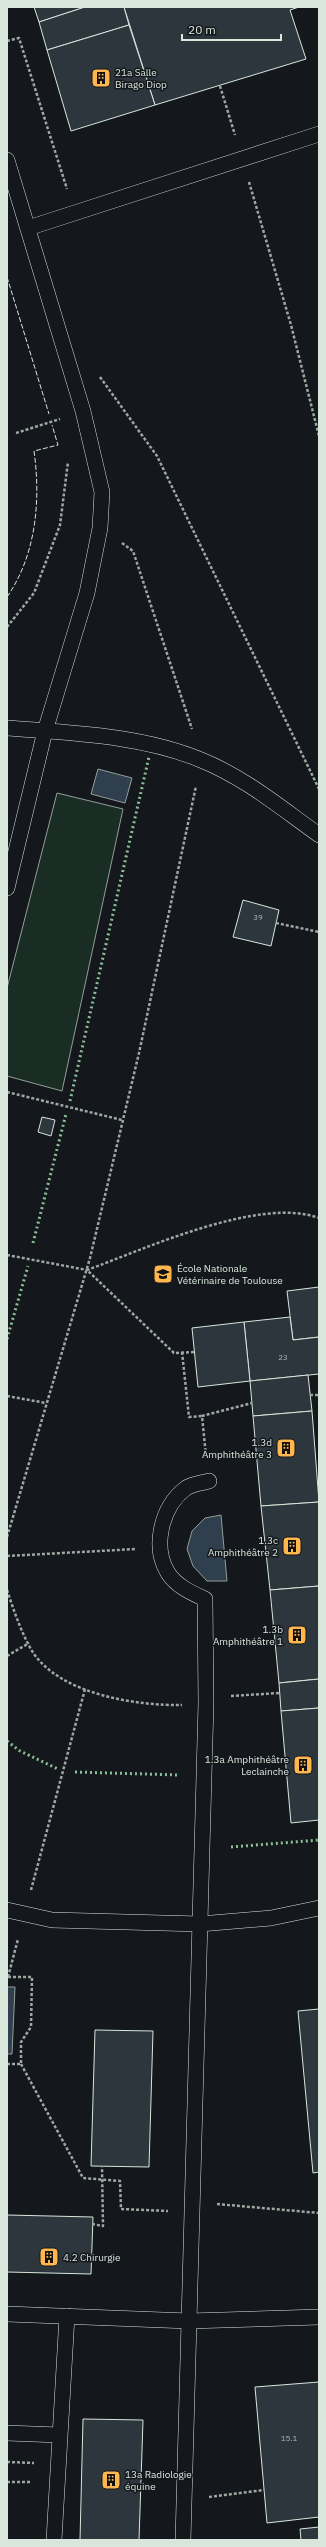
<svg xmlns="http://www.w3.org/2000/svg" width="326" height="2547" viewBox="0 0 326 2547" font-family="'IBM Plex Sans',sans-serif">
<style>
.green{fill:#1a2d24;stroke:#939e99}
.water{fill:#2f3f4d;stroke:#939e99}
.building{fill:#2c363c;stroke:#d8e6dc}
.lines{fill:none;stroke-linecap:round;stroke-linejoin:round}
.lane-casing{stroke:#d8e6dc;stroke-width:16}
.path{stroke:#9da8a2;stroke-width:2.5;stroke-dasharray:3 2;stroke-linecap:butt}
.lane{stroke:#14181c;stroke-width:15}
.hedge{stroke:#8ac095;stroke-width:3;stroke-dasharray:2 3;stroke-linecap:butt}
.fence{stroke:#d8e6dc;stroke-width:1;stroke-dasharray:5 2;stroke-linecap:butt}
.labels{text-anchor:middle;stroke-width:3;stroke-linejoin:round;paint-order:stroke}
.number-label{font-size:8px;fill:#adbab4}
.poi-label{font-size:10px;fill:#d8e6dc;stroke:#14181c;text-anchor:start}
</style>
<rect width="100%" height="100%" fill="#14181c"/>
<polygon class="green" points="57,793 123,809 62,1091 7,1076 7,988"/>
<g class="water">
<polygon points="98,769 132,778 125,803 91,794"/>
<polygon points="221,1515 227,1581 207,1581 193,1566 187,1549 192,1531 205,1518"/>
<polygon points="7,1987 15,1987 12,2054 7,2054"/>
</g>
<g class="building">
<polygon points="34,7 85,7 39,22"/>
<polygon points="85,7 124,7 129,25 47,50 39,22"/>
<polygon points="124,7 299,7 290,10 306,59 155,105"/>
<polygon points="129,25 155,105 71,131 47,50"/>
<polygon points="243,900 279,910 271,946 233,937"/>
<polygon points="42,1117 55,1120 51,1136 38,1132"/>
<polygon points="319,1287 319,1337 293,1340 287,1291"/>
<polygon points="290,1317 293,1340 319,1337 319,1374 250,1381 244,1322"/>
<polygon points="244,1322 250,1381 198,1387 192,1328"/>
<polygon points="308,1375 312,1411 253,1416 250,1381"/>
<polygon points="312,1411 319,1502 261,1506 253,1416"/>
<polygon points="319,1502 319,1586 270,1590 261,1506"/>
<polygon points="319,1586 319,1679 279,1683 270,1590"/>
<polygon points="319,1679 319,1708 281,1711 279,1683"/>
<polygon points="319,1708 319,1820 291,1823 281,1711"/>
<polygon points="319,2009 319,2172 313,2173 298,2011"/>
<polygon points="95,2030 153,2031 149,2167 91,2166"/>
<polygon points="7,2215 93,2217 91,2274 7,2272"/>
<polygon points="319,2382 319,2517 267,2523 255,2387"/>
<polygon points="83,2419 143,2420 139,2540 80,2540"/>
<polygon points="319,2527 319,2540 301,2540 300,2529"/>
</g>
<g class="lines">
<g class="lane-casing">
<g id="lane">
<polyline points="7,160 83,411 102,492 100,528 87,593 45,731 7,888"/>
<polyline points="28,228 319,134"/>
<path d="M7 728C71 733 141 735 201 760 244 777 281 808 319 835"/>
<polyline points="7,1910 52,1920 200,1924 271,1918 319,1908"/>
<polyline points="7,2314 189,2321 319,2317"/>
<polyline points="7,2433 59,2435"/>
<polyline points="54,2540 67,2316"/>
<path d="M183 2540 206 1703 205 1599C192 1593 176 1586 168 1573 152 1547 161 1507 186 1488 192 1484 202 1483 209 1481"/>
</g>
</g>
<g class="path">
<polyline points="7,41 19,38 67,189"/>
<polyline points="220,86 235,135"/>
<polyline points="249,182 291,325 319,436"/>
<polyline points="100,377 157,456 319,789"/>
<polyline points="16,433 60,419"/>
<polyline points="122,543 133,551 192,729"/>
<polyline points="7,627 34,593 60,525 68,462"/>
<polyline points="276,923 319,932"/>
<polyline points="7,1092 122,1120"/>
<polyline points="7,1255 87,1270"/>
<polyline points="182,1352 189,1417 202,1416"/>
<path d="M194 1352 174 1353 87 1270C145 1249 259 1196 319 1218"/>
<polyline points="310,1395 319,1395"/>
<polyline points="7,1396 46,1403"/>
<polyline points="206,1456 202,1416 252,1403"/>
<polyline points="7,1537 90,1258 139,1053 196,786"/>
<polyline points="7,1556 136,1549"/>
<path d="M7 1590C14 1611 21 1632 32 1651 59 1694 136 1706 182 1705"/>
<polyline points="7,1656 29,1643"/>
<polyline points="231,1696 279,1693"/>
<polyline points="31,1890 85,1689"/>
<polyline points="8,1977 18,1939"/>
<polyline points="7,2064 21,2064 21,2042 31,2027 32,1977 7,1977"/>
<polyline points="21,2064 83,2178 120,2181 121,2209 168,2211"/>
<polyline points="217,2204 319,2213"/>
<polyline points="92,2224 103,2226 102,2166"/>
<polyline points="7,2462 34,2463"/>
<polyline points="7,2482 32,2482"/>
<polyline points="209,2497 264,2490"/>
</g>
<use href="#lane" class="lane"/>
<g class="hedge">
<polyline points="70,1101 149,757"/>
<polyline points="33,1243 66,1114"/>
<polyline points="7,1339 28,1266"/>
<polyline points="7,1741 20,1751 58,1769"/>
<polyline points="75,1772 179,1775"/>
<polyline points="231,1847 319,1840"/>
</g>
<g class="fence">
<polyline points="7,277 49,414"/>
<path d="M7 597C36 555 41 501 34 451L58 445 52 425"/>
</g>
</g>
<defs>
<g id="building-square" transform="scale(1)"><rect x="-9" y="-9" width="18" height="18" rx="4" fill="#ffb74d" stroke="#14181c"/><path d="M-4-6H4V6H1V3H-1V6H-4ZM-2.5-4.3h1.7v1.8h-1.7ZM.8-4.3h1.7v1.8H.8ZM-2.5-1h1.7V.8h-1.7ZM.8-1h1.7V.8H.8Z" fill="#111"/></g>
<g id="university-square" transform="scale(1)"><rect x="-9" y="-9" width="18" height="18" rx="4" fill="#ffb74d" stroke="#14181c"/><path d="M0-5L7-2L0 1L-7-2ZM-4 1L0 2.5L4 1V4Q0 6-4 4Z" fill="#111"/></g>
</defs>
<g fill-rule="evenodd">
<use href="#building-square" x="101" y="78"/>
<use href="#university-square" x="163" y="1274"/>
<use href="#building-square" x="286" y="1448"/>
<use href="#building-square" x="292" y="1546"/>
<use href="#building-square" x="297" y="1635"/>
<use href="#building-square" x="303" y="1765"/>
<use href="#building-square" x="49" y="2257"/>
<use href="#building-square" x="111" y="2480"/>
</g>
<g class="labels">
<g class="number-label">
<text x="258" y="920">39</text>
<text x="283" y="1360">23</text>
<text x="289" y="2441">15.1</text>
</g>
<g class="poi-label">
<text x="115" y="76">21a Salle<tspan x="115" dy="12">Birago Diop</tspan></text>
<text x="177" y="1272">École Nationale<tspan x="177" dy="12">Vétérinaire de Toulouse</tspan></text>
<text x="272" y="1446" text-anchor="end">1.3d<tspan x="272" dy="12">Amphithéâtre 3</tspan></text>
<text x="278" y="1544" text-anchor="end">1.3c<tspan x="278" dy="12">Amphithéâtre 2</tspan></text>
<text x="283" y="1633" text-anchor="end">1.3b<tspan x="283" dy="12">Amphithéâtre 1</tspan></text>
<text x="289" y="1763" text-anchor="end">1.3a Amphithéâtre<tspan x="289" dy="12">Leclainche</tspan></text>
<text x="63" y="2261">4.2 Chirurgie</text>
<text x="125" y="2478">13a Radiologie<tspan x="125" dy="12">équine</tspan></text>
</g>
</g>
<rect width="326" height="2547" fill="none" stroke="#d8e6dc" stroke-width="16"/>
<path d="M182 34v6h99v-6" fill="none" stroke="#d8e6dc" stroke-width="2"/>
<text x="188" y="34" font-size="12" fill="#d8e6dc" stroke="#14181c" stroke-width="3" paint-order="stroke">20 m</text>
</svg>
